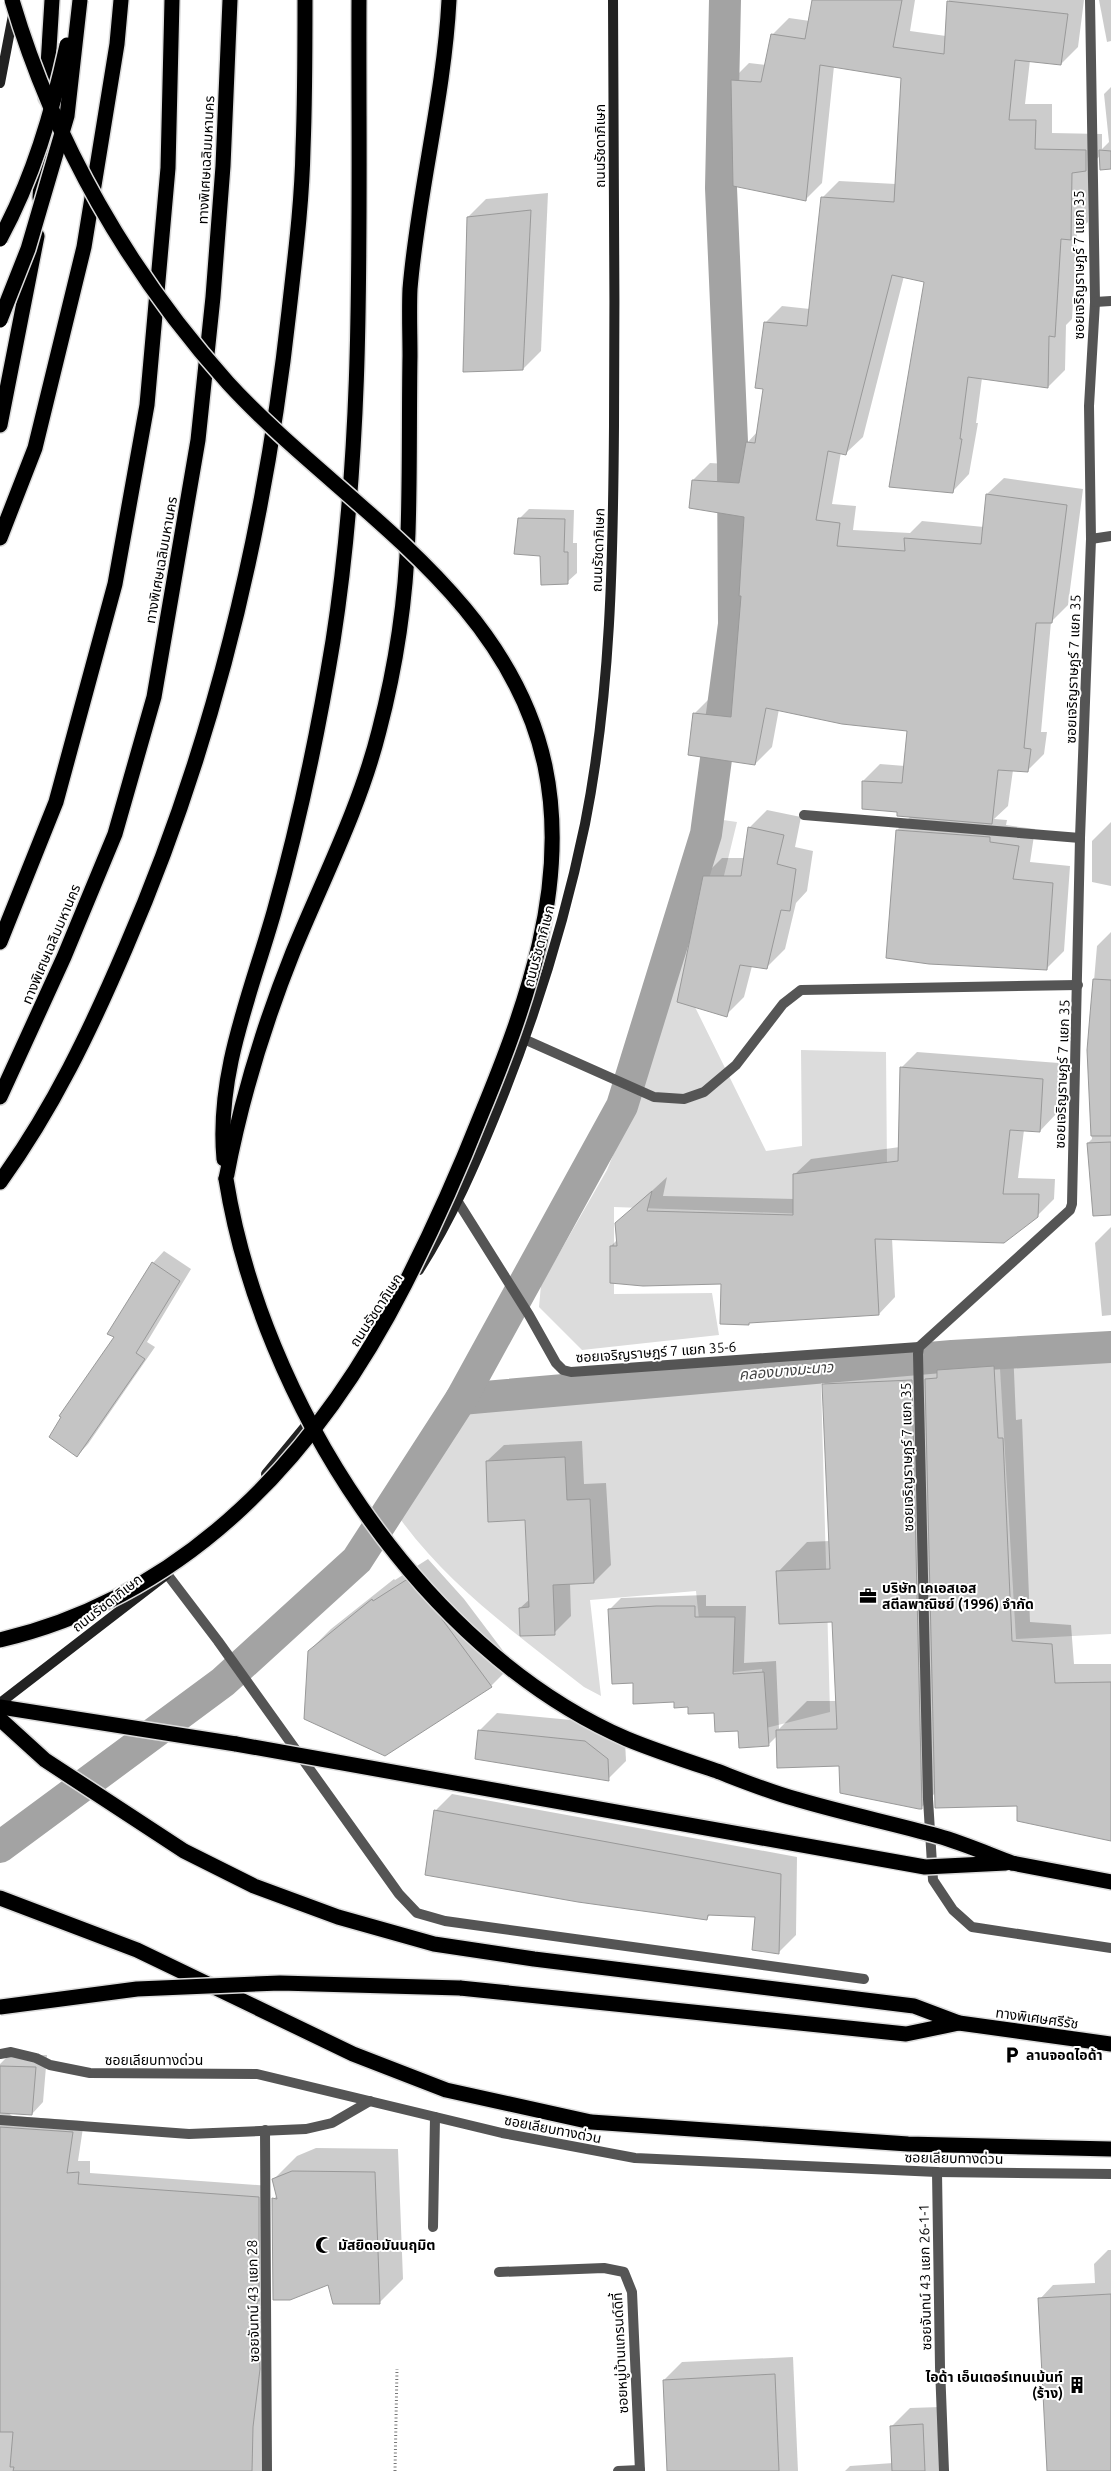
<svg xmlns="http://www.w3.org/2000/svg" width="1111" height="2471" viewBox="0 0 1111 2471" font-family="Ubuntu,'Noto Sans Thai',sans-serif">
<style>
.green{fill:#dcdcdc}
.shadow{fill:#0003}
.lines{fill:none;stroke-linecap:round;stroke-linejoin:round}
.canal{stroke:#a3a3a3;stroke-width:32}
.building{fill:#c4c4c4;stroke:#999}
.motorway-casing{stroke:#dbdbdb;stroke-width:18}
.path{stroke:#777;stroke-width:3;stroke-dasharray:1 2.5;stroke-linecap:butt}
.service{stroke:#555;stroke-width:10}
.minor{stroke:#555;stroke-width:10}
.secondary{stroke:#222;stroke-width:10}
.motorway{stroke:#000;stroke-width:15}
.motorway-bridge-casing{stroke:#dbdbdb;stroke-width:18;stroke-linecap:butt}
.motorway-bridge{stroke:#000;stroke-width:15}
.labels{text-anchor:middle;stroke-width:4;stroke-linejoin:round;paint-order:stroke}
.street-label{font-size:14px;fill:#000;stroke:#fff}
.poi-label{font-size:14px;font-weight:bold;fill:#000;stroke:#fff;text-anchor:start}
.water-label{font-size:15px;font-style:italic;fill:#444;stroke:#fff}
</style>
<rect width="100%" height="100%" fill="#fff"/>
<g class="green">
<polygon points="723,820 737,822 693,1003 766,1151 802,1146 801,1050 886,1052 887,1170 808,1214 614,1207 614,1294 712,1293 719,1335 582,1350 539,1307 541,1285 607,1170 632,1109 648,1053 669,1002"/>
<polygon points="1111,1360 1111,1634 1016,1639 1000,1368"/>
<path d="M821 1382 830 1712 766 1728 762 1669 726 1673 703 1657 696 1591 590 1600 601 1696 584 1687C519 1636 450 1587 401 1520L458 1423 478 1406Z"/>
</g>
<g class="shadow">
<polygon points="813,0 915,0 910,31 946,36 949,0 1084,0 1078,47 1061,64 1030,60 1025,104 1052,104 1052,133 1102,134 1102,149 1109,142 1104,94 1111,87 1111,168 1101,155 1088,167 1088,222 1077,232 1072,319 1066,325 1065,370 1048,387 982,378 976,423 978,423 969,474 953,491 925,281 904,276 863,437 846,453 841,452 832,504 856,506 853,530 910,533 922,521 984,527 987,494 1004,478 1083,489 1068,605 1051,622 1041,732 1047,732 1044,754 1027,771 1013,770 1008,806 994,819 1007,820 1006,825 1035,829 1030,862 1070,866 1064,951 1046,969 897,830 911,816 898,811 863,781 880,764 905,766 908,730 779,709 772,747 755,764 694,714 711,697 733,699 743,595 745,516 693,480 710,463 743,465 747,443 758,431 765,388 765,323 782,306 810,309 822,198 839,181 896,184 902,77 834,66 822,183 805,200 734,185 732,80 749,63 766,65 772,35 789,18 810,21"/>
<polygon points="1099,0 1111,0 1111,41 1107,42"/>
<polygon points="548,193 541,351 523,369 468,217 486,199"/>
<polygon points="529,509 574,510 573,543 577,543 577,573 567,582 541,555 519,519"/>
<polygon points="767,810 801,817 795,847 813,851 807,891 796,903 785,949 767,967 752,966 744,997 726,1015 704,876 722,858 745,858 749,828"/>
<polygon points="1111,822 1111,886 1092,882 1092,841"/>
<polygon points="1111,932 1111,1173 1088,1143 1092,1139 1088,1050 1097,946"/>
<polygon points="917,1052 1059,1063 1056,1114 1040,1131 1024,1130 1018,1178 1055,1179 1054,1199 1037,1216 892,1238 895,1297 879,1314 723,1283 611,1246 617,1240 616,1224 667,1177 663,1196 795,1199 794,1175 811,1159 900,1147 901,1068"/>
<polygon points="1111,1227 1111,1315 1102,1316 1095,1243"/>
<polygon points="164,1251 191,1269 147,1342 155,1347 88,1444 77,1456 115,1337 153,1263"/>
<polygon points="1013,1348 1016,1420 1022,1419 1030,1622 1071,1625 1074,1664 1111,1664 1111,1840 1018,1805 936,1792 921,1808 840,1764 778,1735 768,1745 739,1729 715,1712 675,1701 634,1682 609,1610 621,1598 706,1595 706,1606 746,1606 744,1663 776,1661 779,1729 807,1701 837,1701 834,1620 778,1572 807,1542 830,1541 823,1385 853,1355 941,1351 941,1365 957,1351"/>
<polygon points="582,1441 584,1484 606,1483 611,1565 594,1582 570,1583 571,1616 554,1633 520,1608 530,1599 526,1519 487,1461 504,1445"/>
<polygon points="428,1559 464,1599 513,1664 491,1686 309,1651 331,1629 394,1579 395,1580"/>
<polygon points="497,1713 603,1723 625,1741 626,1761 608,1779 479,1731"/>
<polygon points="452,1794 797,1857 796,1935 779,1952 757,1916 711,1914 707,1918 435,1811"/>
<polygon points="9,2055 47,2055 43,2102 32,2114 7,2112 12,2116 84,2121 78,2161 90,2161 90,2173 270,2186 262,2471 0,2471 0,2064"/>
<polygon points="316,2148 398,2149 403,2279 380,2302 328,2283 274,2199 277,2195 274,2179 297,2156"/>
<polygon points="1108,2250 1111,2250 1111,2471 1048,2471 1040,2299 1053,2285 1095,2283 1094,2264"/>
<polygon points="793,2357 798,2471 668,2471 664,2380 682,2362"/>
<polygon points="940,2407 944,2471 845,2471 850,2466 893,2463 892,2426 910,2408"/>
</g>
<g class="lines">
<g class="canal">
<polyline points="461,1399 952,1356 1111,1347"/>
<polyline points="0,1847 223,1682 357,1560 461,1399 622,1106 706,834 734,624 733,465 721,188 725,0"/>
</g>
</g>
<g class="building">
<polygon points="812,0 902,0 893,47 944,54 947,1 1068,14 1061,65 1015,60 1009,120 1036,120 1035,149 1086,150 1086,171 1072,173 1071,240 1061,239 1055,337 1049,336 1048,388 968,377 960,439 962,439 953,493 889,487 924,282 892,275 846,455 828,451 816,520 840,523 837,546 905,551 904,538 981,544 986,494 1067,505 1052,623 1036,623 1024,748 1031,749 1028,772 998,770 992,824 897,816 897,812 862,809 862,781 902,783 907,731 842,724 766,708 755,765 688,755 693,713 731,717 741,596 739,596 744,517 689,508 692,480 739,483 746,442 755,443 763,389 755,388 764,322 807,326 821,197 894,202 901,78 820,65 806,201 733,186 731,80 761,82 771,34 805,39"/>
<polygon points="1099,150 1111,151 1111,169 1100,170"/>
<polygon points="531,210 523,370 463,372 467,217"/>
<polygon points="518,518 565,519 564,552 568,552 568,584 541,585 540,556 514,554"/>
<polygon points="748,827 784,835 777,864 796,869 790,911 781,910 767,969 740,965 727,1017 677,1002 703,876 741,876"/>
<polygon points="896,830 990,837 990,842 1019,846 1013,879 1053,883 1047,970 929,964 886,958"/>
<polygon points="1093,979 1111,980 1111,1136 1091,1136 1087,1050"/>
<polygon points="900,1067 1043,1079 1040,1132 1010,1130 1003,1194 1039,1194 1038,1217 1004,1243 875,1239 879,1315 749,1323 749,1325 720,1324 721,1284 643,1286 610,1283 610,1246 617,1246 615,1223 652,1191 647,1211 793,1215 793,1174 898,1161"/>
<polygon points="1111,1142 1111,1215 1093,1216 1087,1143"/>
<polygon points="152,1262 180,1281 136,1353 145,1359 77,1457 49,1437 61,1417 59,1416 114,1337 107,1334"/>
<polygon points="994,1366 998,1438 1003,1438 1012,1641 1052,1644 1055,1683 1111,1682 1111,1841 1017,1821 1017,1806 935,1808 925,1379 937,1378 937,1370"/>
<polygon points="912,1380 922,1809 919,1809 840,1793 839,1766 777,1768 776,1730 837,1729 832,1622 779,1624 776,1571 830,1569 822,1384"/>
<polygon points="565,1457 567,1500 590,1499 594,1583 553,1585 555,1635 520,1636 519,1608 529,1607 525,1520 488,1522 486,1461"/>
<polygon points="406,1580 436,1611 492,1687 385,1756 304,1719 308,1651 372,1599 373,1601"/>
<polygon points="656,1606 695,1606 695,1617 735,1617 733,1674 764,1672 769,1746 739,1748 738,1731 715,1732 714,1713 688,1714 688,1707 674,1708 674,1702 633,1704 633,1683 612,1684 608,1609"/>
<polygon points="478,1730 585,1741 608,1759 609,1781 475,1759"/>
<polygon points="434,1810 781,1874 779,1954 752,1950 755,1917 708,1915 707,1920 578,1902 425,1875"/>
<polygon points="0,2066 36,2067 32,2115 0,2113"/>
<polygon points="0,2127 73,2132 67,2173 79,2172 78,2184 259,2197 259,2301 257,2301 260,2369 253,2427 252,2471 13,2471 14,2467 10,2467 13,2432 0,2432"/>
<polygon points="292,2171 375,2172 380,2304 333,2304 328,2285 290,2300 273,2300 272,2198 277,2199 272,2179"/>
<polygon points="1111,2294 1111,2471 1047,2471 1038,2298"/>
<polygon points="775,2374 779,2471 667,2471 663,2380"/>
<polygon points="923,2424 925,2471 892,2471 890,2426"/>
</g>
<g class="lines">
<g class="motorway-casing">
<g id="motorway">
<polyline points="46,98 52,0"/>
<polyline points="40,198 43,143"/>
<polyline points="0,425 37,236"/>
<polyline points="0,538 35,448 84,247 117,44 121,0"/>
<polyline points="0,942 56,802 115,584 147,405 168,168 172,0"/>
<polyline points="0,1097 64,957 115,834 154,697 198,440 213,297 223,166 230,0"/>
<path d="M224 1159C216 1074 251 993 274 912 299 823 318 733 333 641 366 430 358 214 359 0"/>
<path d="M226 1179C241 1099 263 1027 293 952 323 879 360 807 379 731 396 666 406 599 408 533 410 474 409 415 410 356 410 334 409 311 410 289 418 192 444 97 449 0"/>
<path d="M0 1182C53 1109 91 1029 126 947 214 744 265 530 289 311 295 257 302 203 303 149 305 100 305 50 305 0"/>
<polyline points="0,1707 236,1744"/>
<polyline points="0,1719 45,1760 184,1851 254,1886 338,1917 434,1944 534,1959 914,2006 959,2023 1111,2044"/>
<polyline points="1012,1863 1111,1882"/>
<polyline points="0,1898 137,1950 353,2054 446,2090 591,2122 908,2144 1111,2149"/>
<polyline points="460,1988 906,2034 959,2023"/>
</g>
</g>
<polyline class="path" points="395,2471 397,2369"/>
<polyline class="service" points="526,1040 654,1097 684,1099 704,1092 736,1065 783,1004 801,990 1078,985"/>
<g class="minor">
<polyline points="1090,0 1095,302 1089,406 1091,539 1080,838 1072,1204 1070,1210 919,1347 918,1354 928,1799 933,1880 953,1910 972,1927 1111,1948"/>
<polyline points="1095,302 1111,301"/>
<polyline points="1091,539 1111,536"/>
<polyline points="804,815 1080,838"/>
<polyline points="458,1202 529,1315 556,1363 563,1370 571,1372 919,1347"/>
<polyline points="167,1574 218,1641 399,1894 417,1913 445,1921 864,1979"/>
<polyline points="0,2054 11,2052 36,2058 50,2065 90,2073 257,2074 502,2133 635,2158 937,2172 1111,2174"/>
<polyline points="0,2120 189,2134 306,2129 332,2123 370,2101"/>
<polyline points="265,2130 267,2471"/>
<polyline points="937,2172 940,2367 944,2471"/>
<polyline points="433,2227 435,2117"/>
<polyline points="499,2272 604,2268 624,2272 632,2292 640,2471"/>
<polyline points="618,2471 640,2470"/>
</g>
<g class="secondary">
<polyline points="0,83 14,10"/>
<path d="M419 1270C452 1218 476 1163 499 1106 536 1014 565 921 585 824 611 693 613 559 614 426 615 284 614 142 613 0"/>
<polyline points="266,1474 313,1417"/>
<polyline points="0,1703 166,1575"/>
</g>
<use href="#motorway" class="motorway"/>
<g class="motorway-bridge-casing">
<g id="motorway-bridge">
<path d="M0 239C33 178 52 113 67 45"/>
<polyline points="0,320 28,249 67,116 80,0"/>
<path d="M226 1179C261 1398 418 1648 627 1739 656 1751 687 1761 717 1771 743 1781 770 1792 796 1799 843 1813 891 1823 938 1836 963 1843 988 1854 1012 1863"/>
<path d="M0 1640C190 1595 319 1453 405 1284 433 1229 458 1173 481 1115 526 1006 570 885 545 766 508 592 339 504 228 383 129 273 54 142 12 0"/>
<polyline points="236,1744 925,1867 1006,1863"/>
<polyline points="0,2007 137,1989 280,1983 460,1988"/>
</g>
</g>
<use href="#motorway-bridge" class="motorway-bridge"/>
</g>
<defs>
<g id="office-bare" transform="scale(1.35)"><path d="M-6-3h4V-5.5h4V-3h4V5H-6ZM-1-4.5V-3h2v-1.5ZM-6 0V1H6V0Z" fill="#000" stroke="#fff" stroke-width="2.5" paint-order="stroke"/></g>
<g id="parking-bare" transform="scale(1.35)"><path d="M-3.5-5.5H1a3.5 3.5 0 0 1 0 7H-1V5.5H-3.5ZM-1-3.4V-.6H.8a1.4 1.4 0 0 0 0-2.8Z" fill="#000" stroke="#fff" stroke-width="2.5" paint-order="stroke"/></g>
<g id="mosque-bare" transform="scale(1.35)"><path d="M3.5-4.9A6 6 0 1 0 3.5 4.9A5 5 0 1 1 3.5-4.9Z" fill="#000" stroke="#fff" stroke-width="2.5" paint-order="stroke"/></g>
<g id="building-bare" transform="scale(1.35)"><path d="M-4-6H4V6H1V3H-1V6H-4ZM-2.5-4.3h1.7v1.8h-1.7ZM.8-4.3h1.7v1.8H.8ZM-2.5-1h1.7V.8h-1.7ZM.8-1h1.7V.8H.8Z" fill="#000" stroke="#fff" stroke-width="2.5" paint-order="stroke"/></g>
</defs>
<g fill-rule="evenodd">
<use href="#office-bare" x="868" y="1596"/>
<use href="#parking-bare" x="1012" y="2055"/>
<use href="#mosque-bare" x="324" y="2245"/>
<use href="#building-bare" x="1077" y="2385"/>
</g>
<g class="labels">
<g class="street-label">
<text transform="translate(600 146) rotate(-90)" y="5">ถนนรัชดาภิเษก</text>
<text transform="translate(206 160) rotate(-87)" y="5">ทางพิเศษเฉลิมมหานคร</text>
<text transform="translate(1079 265) rotate(-90)" y="5">ซอยเจริญราษฎร์ 7 แยก 35</text>
<text transform="translate(598 550) rotate(-88)" y="5">ถนนรัชดาภิเษก</text>
<text transform="translate(161 560) rotate(-80)" y="5">ทางพิเศษเฉลิมมหานคร</text>
<text transform="translate(1073 669) rotate(-88)" y="5">ซอยเจริญราษฎร์ 7 แยก 35</text>
<text transform="translate(51 944) rotate(-67)" y="5">ทางพิเศษเฉลิมมหานคร</text>
<text transform="translate(539 946) rotate(-75)" y="5">ถนนรัชดาภิเษก</text>
<text transform="translate(1062 1074) rotate(-88)" y="5">ซอยเจริญราษฎร์ 7 แยก 35</text>
<text transform="translate(376 1310) rotate(-57)" y="5">ถนนรัชดาภิเษก</text>
<text transform="translate(656 1352) rotate(-4)" y="5">ซอยเจริญราษฎร์ 7 แยก 35-6</text>
<text transform="translate(907 1457) rotate(-91)" y="5">ซอยเจริญราษฎร์ 7 แยก 35</text>
<text transform="translate(107 1603) rotate(-38)" y="5">ถนนรัชดาภิเษก</text>
<text transform="translate(1037 2018) rotate(8)" y="5">ทางพิเศษศรีรัช</text>
<text x="154" y="2065">ซอยเลียบทางด่วน</text>
<text transform="translate(553 2129) rotate(11)" y="5">ซอยเลียบทางด่วน</text>
<text transform="translate(954 2158) rotate(1)" y="5">ซอยเลียบทางด่วน</text>
<text transform="translate(925 2277) rotate(-91)" y="5">ซอยจันทน์ 43 แยก 26-1-1</text>
<text transform="translate(253 2301) rotate(-91)" y="5">ซอยจันทน์ 43 แยก 28</text>
<text transform="translate(620 2353) rotate(-93)" y="5">ซอยหมู่บ้านแกรนด์ดิที้</text>
</g>
<g class="poi-label">
<text x="882" y="1593">บริษัท เคเอสเอส<tspan x="882" dy="16">สตีลพาณิชย์ (1996) จำกัด</tspan></text>
<text x="1026" y="2060">ลานจอดไอด้า</text>
<text x="338" y="2250">มัสยิดอมันนฤมิต</text>
<text x="1063" y="2382" text-anchor="end">ไอด้า เอ็นเตอร์เทนเม้นท์<tspan x="1063" dy="16">(ร้าง)</tspan></text>
</g>
<g class="water-label">
<text transform="translate(786 1371) rotate(-5)" y="5">คลองบางมะนาว</text>
</g>
</g>
</svg>
